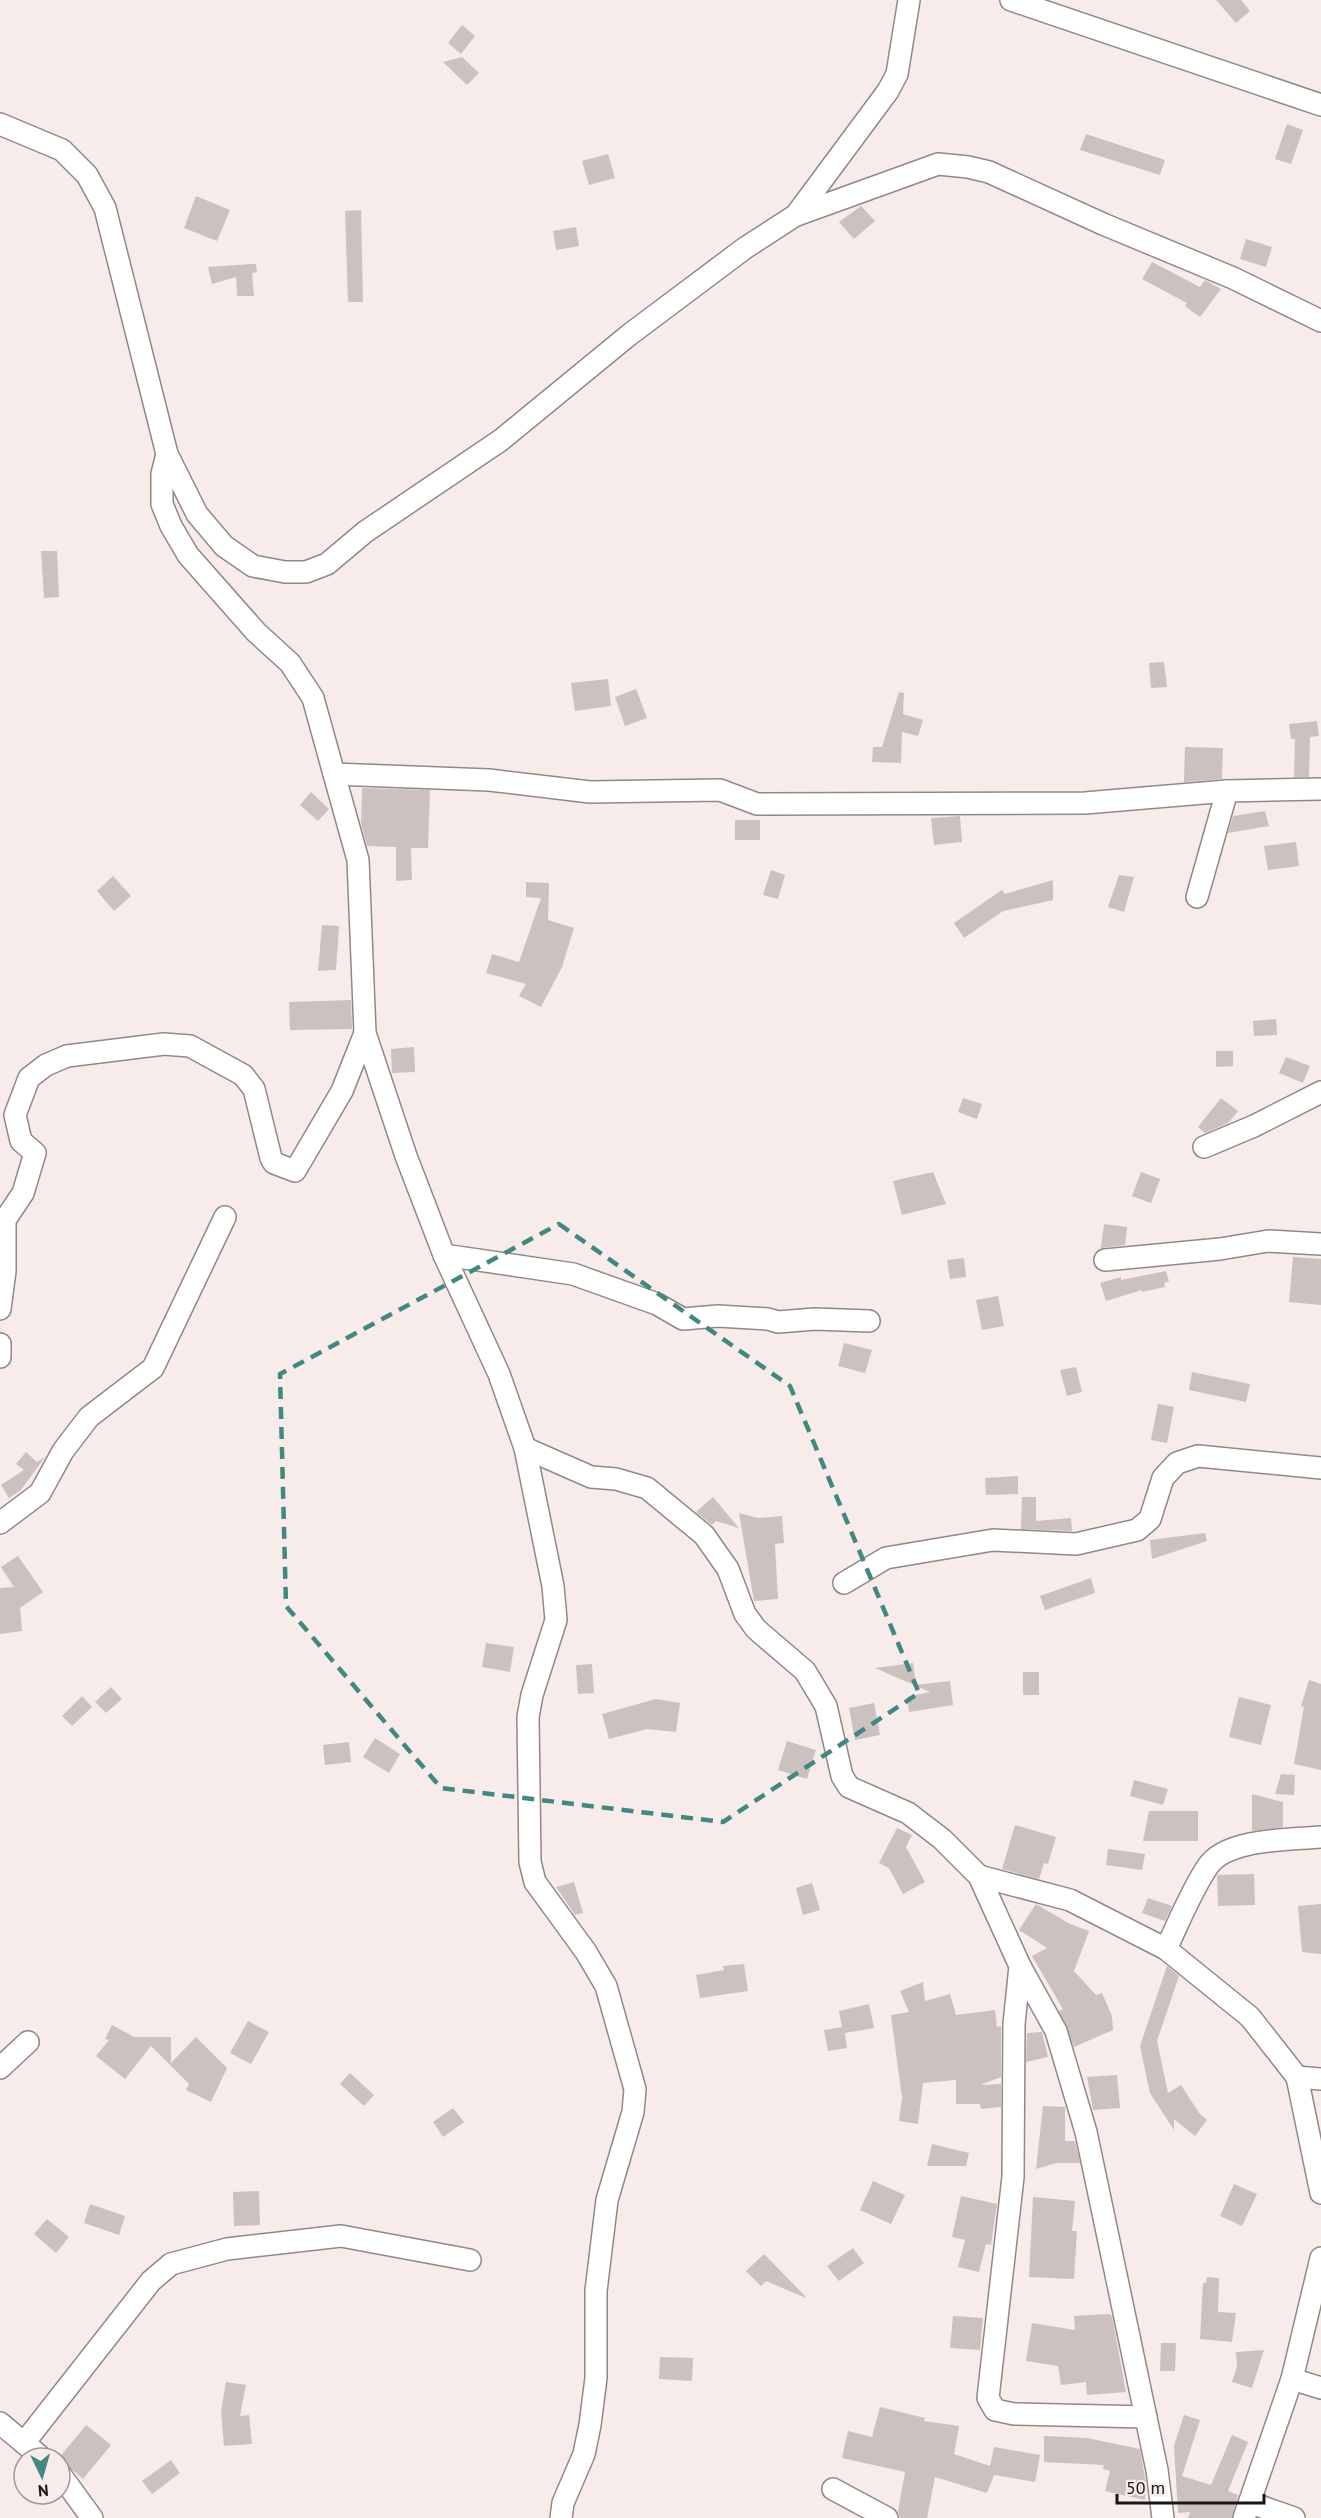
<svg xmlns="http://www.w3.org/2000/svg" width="1321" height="2518" viewBox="0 0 1321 2518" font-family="'PT Sans',sans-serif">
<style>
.building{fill:#cbc1be}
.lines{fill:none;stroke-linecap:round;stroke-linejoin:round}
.minor-casing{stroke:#928885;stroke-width:24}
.minor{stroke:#fff;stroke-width:21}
.marked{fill:none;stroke:#428881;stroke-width:4.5;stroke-dasharray:12 8;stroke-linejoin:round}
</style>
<rect width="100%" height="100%" fill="#f7ece9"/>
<g class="building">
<polygon points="1216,0 1241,0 1250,11 1236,23"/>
<polygon points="462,25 475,36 461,54 448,43"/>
<polygon points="462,57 479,73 467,85 443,62"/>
<polygon points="1287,124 1303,130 1291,164 1275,159"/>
<polygon points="1086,134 1165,160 1160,175 1080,150"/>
<polygon points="608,154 615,178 589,185 582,161"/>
<polygon points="196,196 230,210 217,241 184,228"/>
<polygon points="861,206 875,221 854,239 839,222"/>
<polygon points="361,210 363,302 348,302 345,211"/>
<polygon points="576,227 579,246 556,250 553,231"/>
<polygon points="1246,239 1272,247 1266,267 1240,259"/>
<polygon points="1152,262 1200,287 1205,280 1221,289 1200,317 1185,306 1187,303 1142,279"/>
<polygon points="252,264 256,264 257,272 252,273 254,296 237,296 236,277 212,284 208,267"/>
<polygon points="41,551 57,551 59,597 44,598"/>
<polygon points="1164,662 1167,687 1151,688 1149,663"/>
<polygon points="608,679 611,706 575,711 571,683"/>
<polygon points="636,689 647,718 625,726 615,697"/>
<polygon points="899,692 904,693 903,714 923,720 918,736 902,732 901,763 872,762 873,747 882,747"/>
<polygon points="1317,721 1319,736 1310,737 1309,777 1294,777 1295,739 1291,739 1289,724"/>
<polygon points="1185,747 1223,748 1222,779 1184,782"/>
<polygon points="362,788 430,790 428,848 411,848 412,880 396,881 396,847 367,846 361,823"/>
<polygon points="311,792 329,809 318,821 300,805"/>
<polygon points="1265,811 1269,826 1228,833 1233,816"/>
<polygon points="960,816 962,842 934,845 931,818"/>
<rect x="735" y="820" width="25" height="20"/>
<polygon points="1296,842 1299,866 1268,870 1264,846"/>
<polygon points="771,870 785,875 778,899 763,895"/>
<polygon points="1119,875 1134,877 1124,912 1108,907"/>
<polygon points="113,876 131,896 114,911 97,891"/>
<polygon points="1053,880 1053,900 1003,911 964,938 954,923 1002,890 1005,894"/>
<polygon points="526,882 549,883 548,920 574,928 562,967 541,1007 519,996 526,984 486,973 492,954 519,962 541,898 526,897"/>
<polygon points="322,925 339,926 336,970 318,971"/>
<polygon points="351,1000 352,1029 290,1030 289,1002"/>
<polygon points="1276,1019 1277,1035 1254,1036 1253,1021"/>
<polygon points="414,1047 415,1072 392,1073 391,1049"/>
<polygon points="1216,1051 1233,1051 1233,1066 1216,1067"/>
<polygon points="1286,1057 1310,1066 1303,1083 1279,1073"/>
<polygon points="963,1098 982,1104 977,1119 958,1112"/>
<polygon points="1221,1098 1238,1111 1228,1123 1205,1133 1198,1127"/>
<polygon points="933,1172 946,1204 902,1215 893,1181"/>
<polygon points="1141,1172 1160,1179 1151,1203 1132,1196"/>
<polygon points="1104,1224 1127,1227 1125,1245 1101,1248"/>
<polygon points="1293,1257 1321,1259 1321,1305 1289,1302"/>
<polygon points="964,1258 966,1277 950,1279 947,1260"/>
<polygon points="1166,1271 1169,1281 1164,1283 1165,1287 1142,1292 1142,1290 1106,1301 1100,1283 1121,1277 1121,1280"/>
<polygon points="998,1296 1004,1326 982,1330 976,1300"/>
<polygon points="844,1343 872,1350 865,1373 838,1366"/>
<polygon points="1076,1367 1082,1392 1067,1396 1060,1370"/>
<polygon points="1192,1372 1250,1384 1246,1402 1189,1390"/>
<polygon points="1158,1404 1174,1407 1167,1443 1151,1440"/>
<polygon points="26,1452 37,1462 45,1457 21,1490 9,1498 1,1485 24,1470 16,1464"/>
<polygon points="1018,1476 1018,1494 986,1495 985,1478"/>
<polygon points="713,1497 739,1528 716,1521 712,1525 696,1512"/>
<polygon points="1022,1497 1036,1497 1036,1521 1071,1518 1072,1531 1021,1529"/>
<polygon points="739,1513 758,1518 782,1516 784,1543 775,1544 778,1599 754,1601"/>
<polygon points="1205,1533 1207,1541 1152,1559 1150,1540"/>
<polygon points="18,1556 43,1592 20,1608 22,1631 0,1634 0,1588 14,1587 1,1567"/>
<polygon points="1091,1578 1095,1593 1045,1610 1040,1596"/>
<polygon points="486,1643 514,1647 510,1672 482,1667"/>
<polygon points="913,1663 916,1685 950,1681 953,1705 909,1712 907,1697 930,1692 875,1668"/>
<polygon points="592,1664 594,1693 578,1694 576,1665"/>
<rect x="1023" y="1672" width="16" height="23"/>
<polygon points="1309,1680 1321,1684 1321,1770 1294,1764 1304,1707 1301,1706"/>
<polygon points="111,1687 122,1699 106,1713 95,1702"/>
<polygon points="82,1696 92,1707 72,1726 62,1716"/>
<polygon points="1239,1697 1271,1705 1261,1745 1229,1737"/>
<polygon points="656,1699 680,1703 676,1732 647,1729 609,1739 602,1714"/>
<polygon points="874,1703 880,1735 855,1740 849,1708"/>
<polygon points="375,1738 400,1754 389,1773 363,1757"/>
<polygon points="787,1741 816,1750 807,1779 778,1770"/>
<polygon points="349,1742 351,1762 325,1765 323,1745"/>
<polygon points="1281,1774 1295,1775 1294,1795 1275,1794"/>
<polygon points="1134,1780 1168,1789 1163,1805 1130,1796"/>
<polygon points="1252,1794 1283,1802 1283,1827 1252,1831"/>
<polygon points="1149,1811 1198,1811 1198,1841 1143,1841"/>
<polygon points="1015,1825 1056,1837 1048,1864 1044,1863 1039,1879 1002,1869"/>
<polygon points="897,1828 912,1835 906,1847 925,1882 903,1894 889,1868 879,1863"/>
<polygon points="1108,1849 1145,1854 1142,1870 1106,1865"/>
<polygon points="1254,1874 1255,1905 1218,1906 1217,1875"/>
<polygon points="574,1882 583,1913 575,1915 556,1887"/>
<polygon points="812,1883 820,1910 803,1915 796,1888"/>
<polygon points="1148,1898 1172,1906 1165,1921 1142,1913"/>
<polygon points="1036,1904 1070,1924 1089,1931 1074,1971 1096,1995 1102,1993 1112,2016 1113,2030 1074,2047 1059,2011 1063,2009 1032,1956 1047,1948 1019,1930"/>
<polygon points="1321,1904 1321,1954 1302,1952 1298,1906"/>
<polygon points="744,1964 748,1991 700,1998 696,1975 724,1970 723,1966"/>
<polygon points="1167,1966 1179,1976 1157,2041 1168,2093 1181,2085 1199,2113 1207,2120 1195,2136 1174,2119 1174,2130 1150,2093 1140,2046"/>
<polygon points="923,1982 925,2001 950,1994 956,2015 995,2010 997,2027 1001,2026 1001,2077 980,2085 1001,2084 1001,2107 981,2109 980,2104 956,2104 956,2080 923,2083 918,2124 899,2121 902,2098 891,2015 909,2012 900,1991"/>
<polygon points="869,2004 874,2028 845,2033 847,2048 828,2051 824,2030 842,2027 839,2011"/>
<polygon points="248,2021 269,2032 251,2064 230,2053"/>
<polygon points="112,2025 134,2037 171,2037 171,2063 196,2037 227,2068 211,2102 186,2090 189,2084 151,2046 125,2079 96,2056 109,2040 105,2039"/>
<polygon points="1042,2032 1048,2057 1026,2062 1027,2033"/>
<polygon points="350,2073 374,2095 364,2106 340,2084"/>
<polygon points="1117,2075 1120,2108 1093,2110 1087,2077"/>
<polygon points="1043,2106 1065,2107 1065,2141 1075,2141 1080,2163 1056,2163 1036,2169"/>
<polygon points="453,2108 464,2122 443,2137 433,2122"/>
<polygon points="932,2144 969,2153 966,2166 927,2166"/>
<polygon points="873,2181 905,2195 891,2224 860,2210"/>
<polygon points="1234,2184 1257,2194 1242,2226 1220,2216"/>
<polygon points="259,2191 260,2225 234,2226 233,2192"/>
<polygon points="961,2196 997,2204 991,2245 986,2244 979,2272 958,2267 965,2240 952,2237"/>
<polygon points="1033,2197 1075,2201 1072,2231 1077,2231 1074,2279 1029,2277"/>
<polygon points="90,2204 125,2216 119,2235 84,2223"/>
<polygon points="47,2219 69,2237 56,2253 34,2234"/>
<polygon points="853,2248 864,2263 839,2281 827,2266"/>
<polygon points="764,2254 806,2297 806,2298 766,2281 761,2286 746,2271"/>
<polygon points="1207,2277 1219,2278 1218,2312 1236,2313 1232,2342 1200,2339 1203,2283 1206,2283"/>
<polygon points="1109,2314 1112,2316 1126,2392 1087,2395 1086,2382 1061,2385 1058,2366 1026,2361 1032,2323 1075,2330 1074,2316"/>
<polygon points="953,2316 983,2318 980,2350 950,2348"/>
<polygon points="1161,2343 1176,2343 1175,2371 1160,2371"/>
<polygon points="1264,2350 1252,2388 1232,2382 1237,2366 1236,2352"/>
<polygon points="660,2357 693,2358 692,2381 659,2379"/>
<polygon points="226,2382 246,2385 240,2416 249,2415 252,2444 224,2446 221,2412"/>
<polygon points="880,2407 925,2418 924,2421 959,2426 954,2454 990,2466 994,2447 1040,2455 1035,2482 994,2475 987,2493 935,2477 927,2518 900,2518 898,2511 905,2472 842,2458 848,2431 872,2437"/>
<polygon points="1184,2415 1200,2420 1182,2476 1211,2485 1232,2435 1248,2442 1228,2491 1238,2495 1232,2518 1188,2518 1190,2512 1178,2513 1174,2446"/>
<polygon points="86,2425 111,2445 83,2479 59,2458"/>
<polygon points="1044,2436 1087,2438 1140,2449 1146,2484 1145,2500 1105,2491 1110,2471 1103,2469 1104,2465 1044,2462"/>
<polygon points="171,2460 180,2473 152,2494 142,2481"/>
</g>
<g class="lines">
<g class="minor-casing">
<g id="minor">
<polyline points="1011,0 1321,105"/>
<polyline points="0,124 62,150 87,175 105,208 167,454 197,514 224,546 253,566 285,572 306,572 327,564 365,532 501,440 629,335 745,248 796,215 888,91 897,74 909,0"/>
<polyline points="797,215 938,164 968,167 989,172 1103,224 1233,278 1321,321"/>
<polyline points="167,454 162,474 162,504 171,526 188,555 256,632 290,663 313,698 334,774 358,860 365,1033 406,1156 444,1255 499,1374 525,1448 553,1586 556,1620 532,1695 528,1717 530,1862 535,1882 586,1952 606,1986 635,2089 633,2112 607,2200 596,2291 596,2378 590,2425 584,2454 563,2503 561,2518"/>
<polyline points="334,774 489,780 590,792 720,790 757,804 1085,803 1227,791 1321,789"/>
<polyline points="1197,897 1227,791"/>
<polyline points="1204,1147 1254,1126 1321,1092"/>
<polyline points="444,1255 573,1274 657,1304 683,1319 718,1316 768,1319 778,1322 815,1319 869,1321"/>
<polyline points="1105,1260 1220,1249 1268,1241 1321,1244"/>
<polyline points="0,1309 5,1271 5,1220 23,1193 35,1153 21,1141 15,1115 29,1078 46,1065 67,1056 164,1044 190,1046 243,1075 254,1089 271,1158 274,1163 295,1171 342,1091 365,1033"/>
<polyline points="0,1344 0,1357"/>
<polyline points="525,1448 591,1477 616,1479 647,1488 704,1535 728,1569 745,1614 756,1629 805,1671 826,1706 842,1776 849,1787 908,1813 942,1839 979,1876 1020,1966 1056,2031 1086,2132 1157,2470 1163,2518"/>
<polyline points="0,1523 40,1493 63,1451 89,1417 153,1368 225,1217"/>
<polyline points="844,1583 886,1558 993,1540 1076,1544 1137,1530 1150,1519 1163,1478 1177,1463 1198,1456 1321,1468"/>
<polyline points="979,1876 1070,1900 1166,1949 1250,2017 1297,2077 1321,2193"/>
<path d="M1166 1949C1179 1922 1191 1891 1208 1866 1227 1838 1290 1840 1321 1837"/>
<polyline points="1020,1966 1014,2024 1013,2177 988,2398 995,2410 1014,2414 1146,2417"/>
<polyline points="0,2068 28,2042"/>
<polyline points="1297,2077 1321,2079"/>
<polyline points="1292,2379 1321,2388"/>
<polyline points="0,2423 42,2458"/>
<polyline points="24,2443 151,2281 171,2264 227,2249 341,2236 470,2260"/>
<polyline points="60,2474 92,2518"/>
<polyline points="833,2489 887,2518"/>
<polyline points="1251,2503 1294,2518"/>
<polyline points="1244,2518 1292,2379 1321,2258"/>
</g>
</g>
<use href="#minor" class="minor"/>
</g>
<path class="marked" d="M559 1224 790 1386 919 1693 723 1822 441 1788 286 1606 280 1374Z"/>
<g transform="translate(42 2476) rotate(175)"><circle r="28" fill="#f7ece9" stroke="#9e9694" stroke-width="1.5"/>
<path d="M0-4.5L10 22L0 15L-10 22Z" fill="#428881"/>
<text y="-9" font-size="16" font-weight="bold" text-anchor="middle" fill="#191615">N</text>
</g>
<path d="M1117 2494v9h147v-9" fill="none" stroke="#191615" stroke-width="3"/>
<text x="1126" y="2494" font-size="18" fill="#191615" stroke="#f7ece9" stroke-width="4.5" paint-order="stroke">50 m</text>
</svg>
